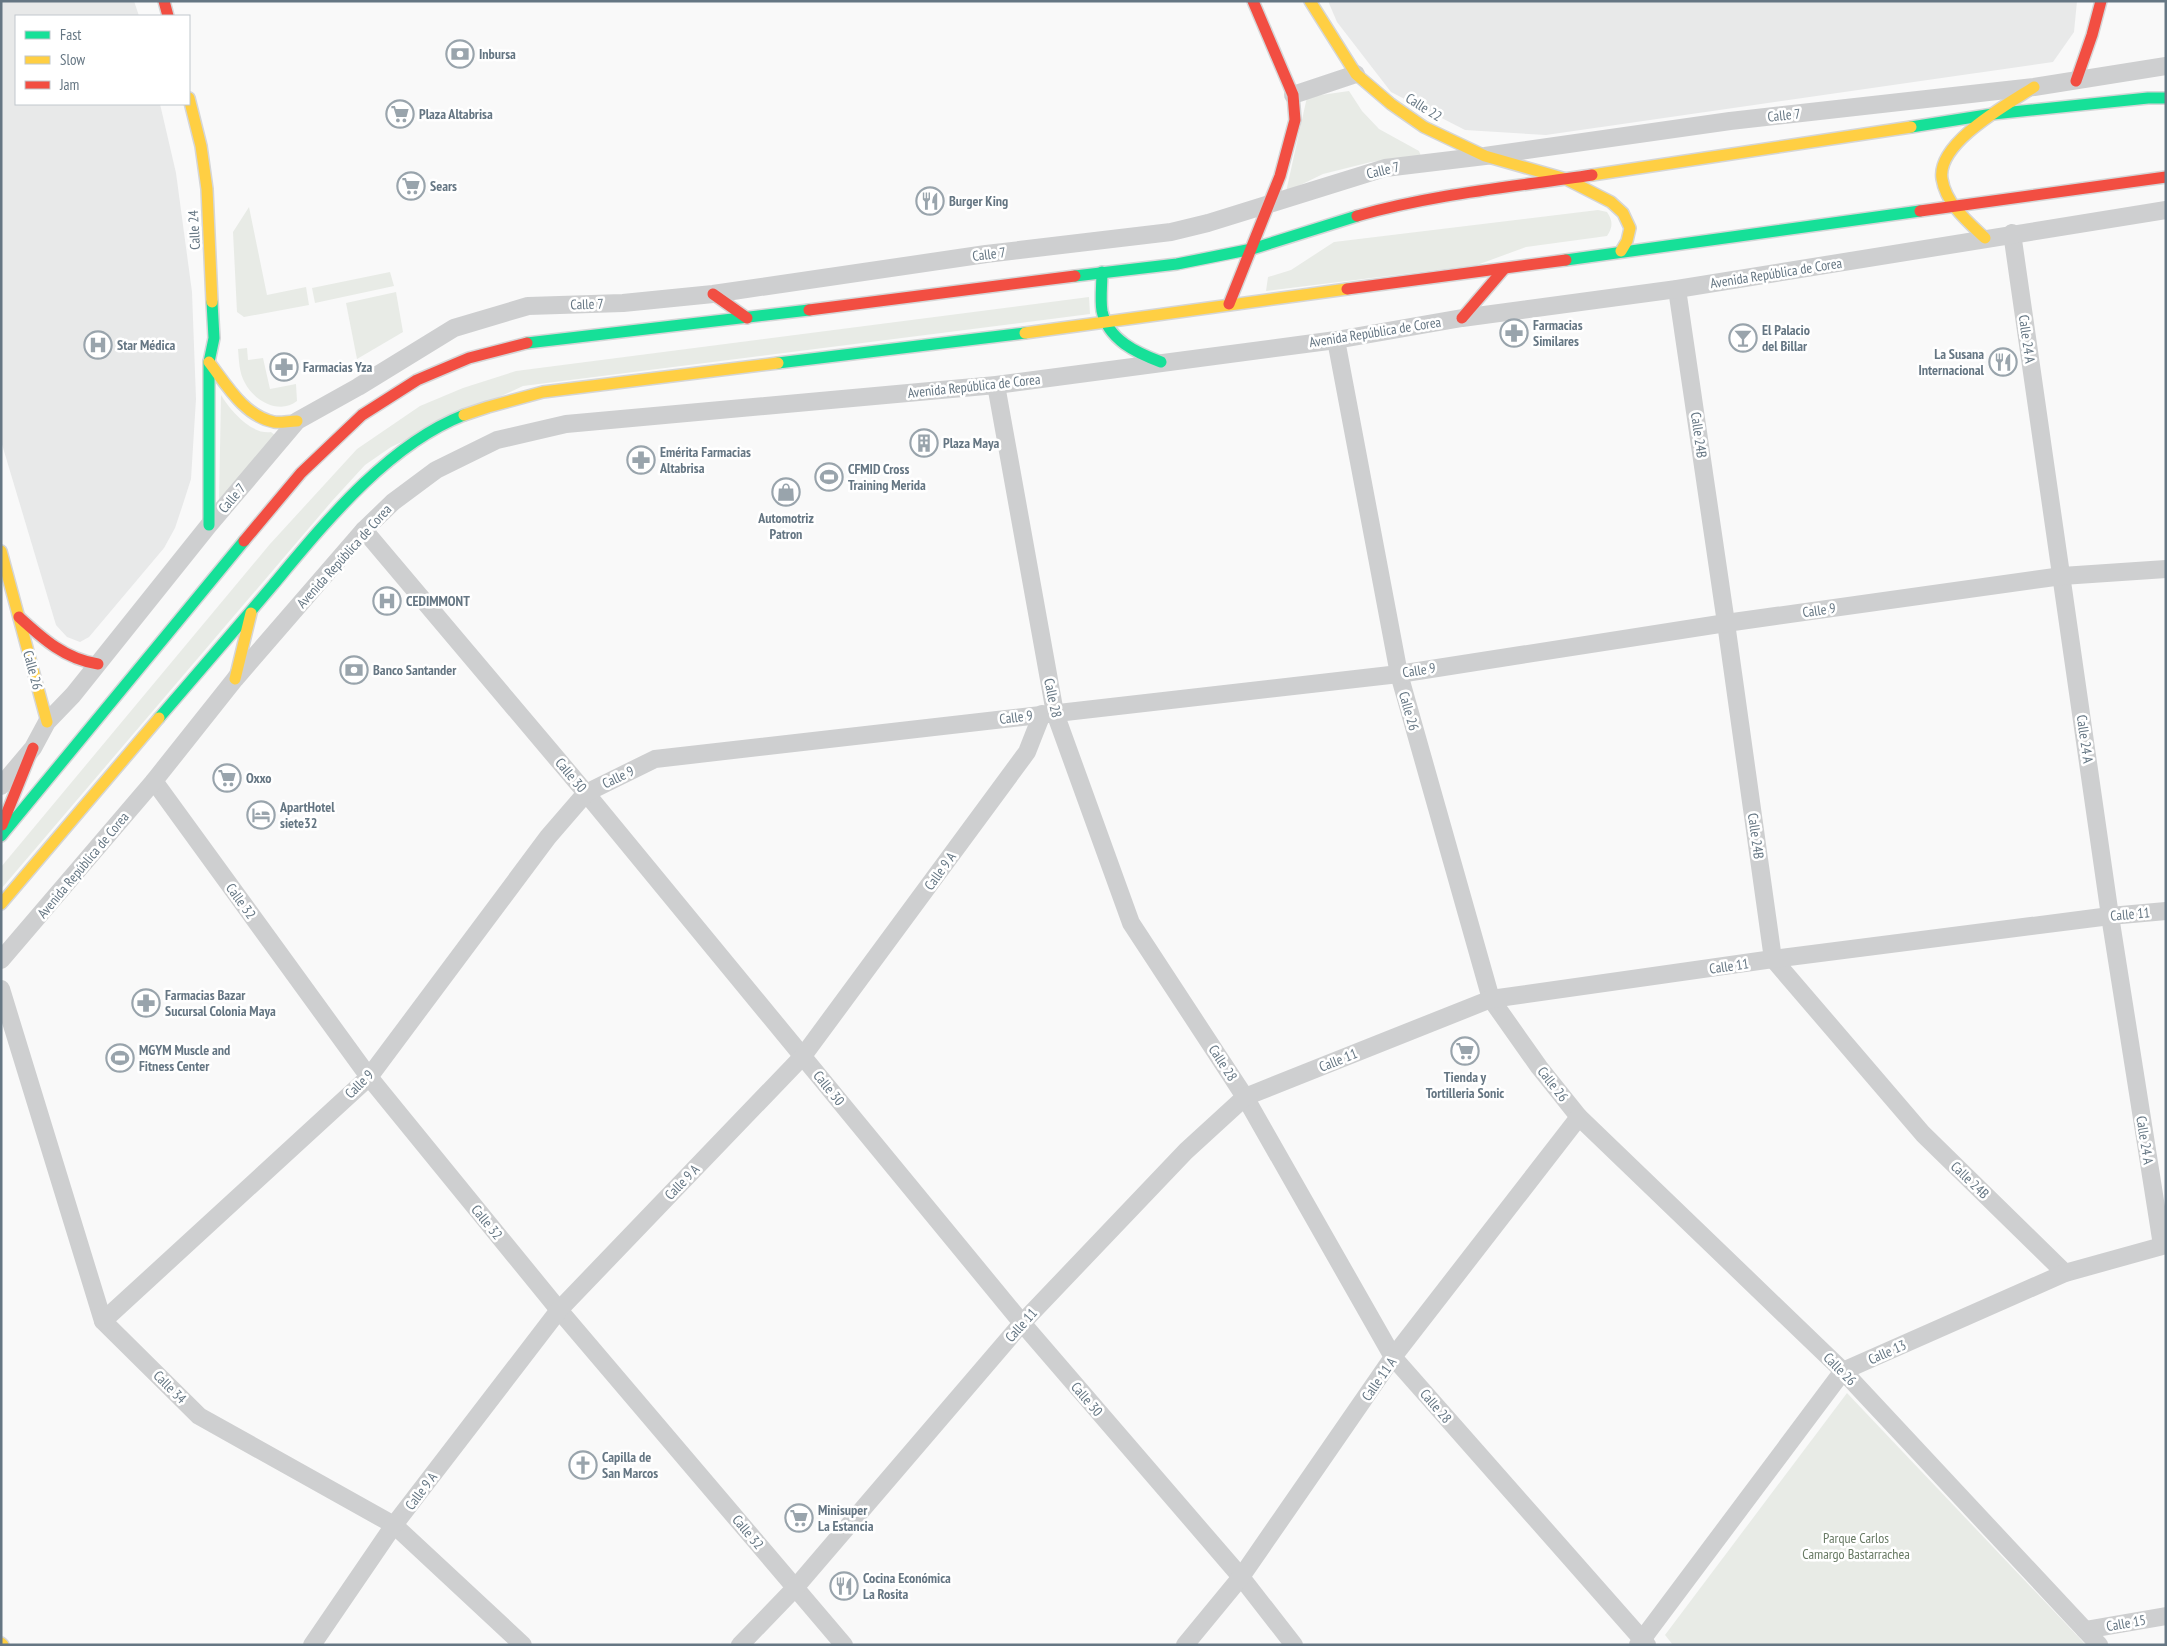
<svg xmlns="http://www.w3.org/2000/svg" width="2167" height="1646" viewBox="0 0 2167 1646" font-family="'PT Sans Narrow',sans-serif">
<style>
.built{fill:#e8e9e9}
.green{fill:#e8ebe6}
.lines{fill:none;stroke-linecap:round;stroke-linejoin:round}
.fast-casing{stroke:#d5d6d7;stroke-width:14}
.slow-casing{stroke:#d5d6d7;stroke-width:14}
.jam-casing{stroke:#d5d6d7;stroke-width:14}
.street{stroke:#cecfd0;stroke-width:18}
.fast{stroke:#16e098;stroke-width:11}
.slow{stroke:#ffcf43;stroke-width:11}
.jam{stroke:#f24e42;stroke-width:11}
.labels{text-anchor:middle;stroke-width:5;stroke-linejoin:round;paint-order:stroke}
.poi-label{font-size:14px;font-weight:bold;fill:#657683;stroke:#fff;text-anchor:start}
.street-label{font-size:14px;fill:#657683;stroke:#fff}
.park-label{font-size:14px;fill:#687a64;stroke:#fff}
</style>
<rect width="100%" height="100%" fill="#f9f9f9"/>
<g class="built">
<polygon points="1,1 134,1 139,16 16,16 16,104 160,104 176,173 192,292 196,399 191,479 183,504 175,528 164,548 89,637 80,642 67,637 56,625 1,441"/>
<polygon points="1328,1 2077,1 2074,32 2053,62 1546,135 1465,130 1391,92 1337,22"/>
</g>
<g class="green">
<polygon points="1349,91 1362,111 1379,129 1419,151 1421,156 1371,162 1323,174 1286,192 1307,97"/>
<polygon points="249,207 267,295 306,287 309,305 244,317 237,312 233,232"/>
<path d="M1598 210 1607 212C1613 221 1613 227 1607 236L1526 247 1477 265 1266 291 1268 277 1291 270 1334 242Z"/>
<polygon points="390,272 394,286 315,303 312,288"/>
<polygon points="396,292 403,332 357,359 346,303"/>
<polygon points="1089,297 1090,314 523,386 391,447 365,465 332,501 1,889 1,867 270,544 357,449 420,406 463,388 516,371"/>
<path d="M247 348 248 360 263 358 270 389 296 384 297 401C280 415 254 401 245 383 239 373 239 360 238 349Z"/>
<path d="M221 395C230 410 251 435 271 432L276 436 219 503Z"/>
<polygon points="1847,1393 2086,1645 1673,1645 1665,1635"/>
</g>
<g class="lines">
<g class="fast-casing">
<g id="fast">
<polyline points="1911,127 1993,114 2148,98 2166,98"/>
<polyline points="1566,260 1920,211"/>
<path d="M1102 272C1102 284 1100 299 1102 311 1108 340 1137 353 1161 362"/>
<polyline points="1075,276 1177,264 1252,249 1357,216"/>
<polyline points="527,343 809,310"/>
<polyline points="778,363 1025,333"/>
<polyline points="209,525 209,362 214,338 212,302"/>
<path d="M159 718C197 674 235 630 273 585 324 524 387 445 464 415"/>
<polyline points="1,836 244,541"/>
</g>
</g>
<g class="slow-casing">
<g id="slow">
<polyline points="1310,1 1356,74 1391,104 1424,127 1485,156 1566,179 1611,202 1623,213 1630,228 1627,241 1621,251"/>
<polyline points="189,98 201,146 207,189 212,302"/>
<polyline points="1592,175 1911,127"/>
<path d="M1985 238C1968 222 1946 204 1942 179 1936 143 2008 104 2034 87"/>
<polyline points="1025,333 1347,289"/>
<path d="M209 362C226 384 244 416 274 422 281 423 289 421 297 421"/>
<polyline points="464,415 488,407 543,392 778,363"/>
<polyline points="1,551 47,722"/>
<polyline points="235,679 251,613"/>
<polyline points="1,904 159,718"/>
<polyline points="1,1643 3,1645"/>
</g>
</g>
<g class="jam-casing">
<g id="jam">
<polyline points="164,1 168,16"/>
<polyline points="2076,81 2092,35 2101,1"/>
<polyline points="1920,211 2166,177"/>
<path d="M1357 216C1434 194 1513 187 1592 175"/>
<polyline points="1347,289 1566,260"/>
<polyline points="713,294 747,318"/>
<polyline points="1229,304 1280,176 1295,120 1293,95 1253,1"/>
<polyline points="809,310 1075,276"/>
<polyline points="1462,318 1504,269"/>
<polyline points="244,541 301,473 362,415 417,380 469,358 527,343"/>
<path d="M19 617C43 639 65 659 98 664"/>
<polyline points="2,825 33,748"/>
</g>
</g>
<g class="street">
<polyline points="1293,95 1356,74"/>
<polyline points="2012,233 2110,916 2162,1245"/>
<polyline points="1677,289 1726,623 1773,959 1923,1134 2065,1273"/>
<polyline points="1336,340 1399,674 1491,999 1539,1067 1579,1117 1843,1371 2099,1645"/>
<polyline points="996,385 1055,713 1131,923 1245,1097 1393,1357 1647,1645"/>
<polyline points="364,530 586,793 1022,1323 1241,1577 1294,1645"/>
<polyline points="154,781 369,1077 559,1310 844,1645"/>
<polyline points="1,786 33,748 47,722 73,695 209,525 297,421 358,387 454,328 528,306 623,303 713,294 986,254 1171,232 1208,223 1385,168 1485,156 1730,121 2034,87 2166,66"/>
<polyline points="1,960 154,781 235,679 364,530 393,502 436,470 497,440 566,424 996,385 1336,340 1462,318 1677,289 2166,210"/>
<polyline points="1,989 103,1321 199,1416 394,1525 523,1645"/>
<polyline points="103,1321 369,1077 548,837 586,793 655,759 1399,674 1726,623 2062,576 2166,569"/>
<polyline points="2085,1630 2166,1616"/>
<polyline points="312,1645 394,1525 559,1310 803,1056 1027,752 1042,714"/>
<polyline points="740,1645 795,1588 1022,1323 1186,1151 1245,1097 1491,999 1773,959 2110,916 2166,911"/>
<polyline points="1185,1645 1241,1577 1393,1357 1579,1117"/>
<polyline points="1638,1645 1843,1371 2065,1273 2166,1245"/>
</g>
<use href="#fast" class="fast"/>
<use href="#slow" class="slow"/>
<use href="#jam" class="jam"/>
</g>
<defs>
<g id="bank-ring" transform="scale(1.4375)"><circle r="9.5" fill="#fff" stroke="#99a4ac" stroke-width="1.5"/><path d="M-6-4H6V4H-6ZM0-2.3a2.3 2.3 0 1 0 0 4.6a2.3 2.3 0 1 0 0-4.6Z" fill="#99a4ac"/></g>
<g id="supermarket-ring" transform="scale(1.4375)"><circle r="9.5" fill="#fff" stroke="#99a4ac" stroke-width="1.5"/><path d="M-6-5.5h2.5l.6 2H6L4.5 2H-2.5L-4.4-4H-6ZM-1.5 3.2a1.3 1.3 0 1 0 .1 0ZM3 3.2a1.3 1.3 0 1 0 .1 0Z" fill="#99a4ac"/></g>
<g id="restaurant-ring" transform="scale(1.4375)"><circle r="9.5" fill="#fff" stroke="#99a4ac" stroke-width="1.5"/><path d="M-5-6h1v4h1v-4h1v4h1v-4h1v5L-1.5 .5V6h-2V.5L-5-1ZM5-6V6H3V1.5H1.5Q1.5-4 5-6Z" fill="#99a4ac"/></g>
<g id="pharmacy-ring" transform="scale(1.4375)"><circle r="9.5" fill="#fff" stroke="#99a4ac" stroke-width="1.5"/><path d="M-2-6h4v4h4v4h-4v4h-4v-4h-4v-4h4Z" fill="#99a4ac"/></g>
<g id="bar-ring" transform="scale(1.4375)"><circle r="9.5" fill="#fff" stroke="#99a4ac" stroke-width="1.5"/><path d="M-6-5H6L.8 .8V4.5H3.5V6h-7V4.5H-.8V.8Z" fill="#99a4ac"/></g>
<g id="hospital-ring" transform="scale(1.4375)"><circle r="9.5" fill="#fff" stroke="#99a4ac" stroke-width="1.5"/><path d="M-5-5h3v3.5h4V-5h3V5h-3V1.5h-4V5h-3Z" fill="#99a4ac"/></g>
<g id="building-ring" transform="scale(1.4375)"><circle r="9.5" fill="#fff" stroke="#99a4ac" stroke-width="1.5"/><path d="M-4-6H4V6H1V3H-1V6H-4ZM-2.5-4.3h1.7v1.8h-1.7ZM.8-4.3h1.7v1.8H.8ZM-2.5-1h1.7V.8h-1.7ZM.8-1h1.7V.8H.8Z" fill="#99a4ac"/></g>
<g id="stadium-ring" transform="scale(1.4375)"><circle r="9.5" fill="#fff" stroke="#99a4ac" stroke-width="1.5"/><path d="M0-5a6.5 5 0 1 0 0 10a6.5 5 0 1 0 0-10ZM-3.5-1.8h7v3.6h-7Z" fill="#99a4ac"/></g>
<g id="shop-ring" transform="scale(1.4375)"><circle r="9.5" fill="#fff" stroke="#99a4ac" stroke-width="1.5"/><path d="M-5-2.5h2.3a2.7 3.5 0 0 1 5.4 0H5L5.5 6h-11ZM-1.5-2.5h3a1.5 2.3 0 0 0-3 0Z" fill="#99a4ac"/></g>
<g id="hotel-ring" transform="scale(1.4375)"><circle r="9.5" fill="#fff" stroke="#99a4ac" stroke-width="1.5"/><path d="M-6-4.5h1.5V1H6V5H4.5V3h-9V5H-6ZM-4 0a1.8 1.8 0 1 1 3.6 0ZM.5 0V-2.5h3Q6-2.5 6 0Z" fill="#99a4ac"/></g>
<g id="church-ring" transform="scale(1.4375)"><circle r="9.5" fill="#fff" stroke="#99a4ac" stroke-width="1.5"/><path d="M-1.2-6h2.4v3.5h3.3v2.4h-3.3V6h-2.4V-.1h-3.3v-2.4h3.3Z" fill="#99a4ac"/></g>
</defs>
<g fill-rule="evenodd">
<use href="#bank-ring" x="460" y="54"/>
<use href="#supermarket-ring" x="400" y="114"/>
<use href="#supermarket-ring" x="411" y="186"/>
<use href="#restaurant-ring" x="930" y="201"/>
<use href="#pharmacy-ring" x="1514" y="333"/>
<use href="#bar-ring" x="1743" y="338"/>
<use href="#hospital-ring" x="98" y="345"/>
<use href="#restaurant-ring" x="2003" y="362"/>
<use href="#pharmacy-ring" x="284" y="367"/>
<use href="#building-ring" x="924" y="443"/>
<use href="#pharmacy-ring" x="641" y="460"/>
<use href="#stadium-ring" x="829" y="477"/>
<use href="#shop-ring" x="786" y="492"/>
<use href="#hospital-ring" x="387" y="601"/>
<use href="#bank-ring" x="354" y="670"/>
<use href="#supermarket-ring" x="227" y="778"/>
<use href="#hotel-ring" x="261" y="815"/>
<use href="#pharmacy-ring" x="146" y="1003"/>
<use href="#supermarket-ring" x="1465" y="1051"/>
<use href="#stadium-ring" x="120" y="1058"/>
<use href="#church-ring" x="583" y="1465"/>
<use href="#supermarket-ring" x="799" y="1518"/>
<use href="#restaurant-ring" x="844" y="1586"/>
</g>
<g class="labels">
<g class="poi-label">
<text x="479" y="59">Inbursa</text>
<text x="419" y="119">Plaza Altabrisa</text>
<text x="430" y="191">Sears</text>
<text x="949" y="206">Burger King</text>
<text x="1533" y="330">Farmacias<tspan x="1533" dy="16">Similares</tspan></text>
<text x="1762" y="335">El Palacio<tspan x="1762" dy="16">del Billar</tspan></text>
<text x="117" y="350">Star Médica</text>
<text x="1984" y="359" text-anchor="end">La Susana<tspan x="1984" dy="16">Internacional</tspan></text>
<text x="303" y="372">Farmacias Yza</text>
<text x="943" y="448">Plaza Maya</text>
<text x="660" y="457">Emérita Farmacias<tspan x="660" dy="16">Altabrisa</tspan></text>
<text x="848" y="474">CFMID Cross<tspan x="848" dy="16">Training Merida</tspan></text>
<text x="786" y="523" text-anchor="middle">Automotriz<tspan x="786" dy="16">Patron</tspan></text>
<text x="406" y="606">CEDIMMONT</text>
<text x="373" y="675">Banco Santander</text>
<text x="246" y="783">Oxxo</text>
<text x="280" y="812">ApartHotel<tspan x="280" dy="16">siete32</tspan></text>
<text x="165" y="1000">Farmacias Bazar<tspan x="165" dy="16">Sucursal Colonia Maya</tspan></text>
<text x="139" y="1055">MGYM Muscle and<tspan x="139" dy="16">Fitness Center</tspan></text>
<text x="1465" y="1082" text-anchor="middle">Tienda y<tspan x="1465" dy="16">Tortilleria Sonic</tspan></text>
<text x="602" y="1462">Capilla de<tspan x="602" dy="16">San Marcos</tspan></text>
<text x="818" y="1515">Minisuper<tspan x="818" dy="16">La Estancia</tspan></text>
<text x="863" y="1583">Cocina Económica<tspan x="863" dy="16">La Rosita</tspan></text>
</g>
<g class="street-label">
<text transform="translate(1424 107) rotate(32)" y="5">Calle 22</text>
<text transform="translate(1784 115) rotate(-6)" y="5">Calle 7</text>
<text transform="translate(1383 170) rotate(-13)" y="5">Calle 7</text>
<text transform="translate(194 230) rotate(-93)" y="5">Calle 24</text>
<text transform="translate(989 254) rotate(-7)" y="5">Calle 7</text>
<text transform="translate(1776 273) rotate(-9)" y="5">Avenida República de Corea</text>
<text transform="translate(587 304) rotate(-2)" y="5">Calle 7</text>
<text transform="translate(1375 332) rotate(-9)" y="5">Avenida República de Corea</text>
<text transform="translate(2027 339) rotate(82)" y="5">Calle 24 A</text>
<text transform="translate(974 386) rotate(-6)" y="5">Avenida República de Corea</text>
<text transform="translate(1699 435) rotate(82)" y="5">Calle 24B</text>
<text transform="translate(232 498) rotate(-50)" y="5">Calle 7</text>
<text transform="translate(344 556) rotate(-48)" y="5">Avenida República de Corea</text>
<text transform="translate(1819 610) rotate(-8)" y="5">Calle 9</text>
<text transform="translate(33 670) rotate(75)" y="5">Calle 26</text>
<text transform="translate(1419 670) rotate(-9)" y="5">Calle 9</text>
<text transform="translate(1053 698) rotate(78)" y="5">Calle 28</text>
<text transform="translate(1409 711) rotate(74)" y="5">Calle 26</text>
<text transform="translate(1016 717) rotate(-7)" y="5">Calle 9</text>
<text transform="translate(2085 739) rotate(82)" y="5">Calle 24 A</text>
<text transform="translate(571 775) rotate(50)" y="5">Calle 30</text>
<text transform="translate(618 777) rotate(-26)" y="5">Calle 9</text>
<text transform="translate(1756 836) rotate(82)" y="5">Calle 24B</text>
<text transform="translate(83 865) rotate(-50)" y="5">Avenida República de Corea</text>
<text transform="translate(940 871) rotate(-54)" y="5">Calle 9 A</text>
<text transform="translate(241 901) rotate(54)" y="5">Calle 32</text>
<text transform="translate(2130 914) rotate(-5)" y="5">Calle 11</text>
<text transform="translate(1729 966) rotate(-8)" y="5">Calle 11</text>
<text transform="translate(1338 1060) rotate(-22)" y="5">Calle 11</text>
<text transform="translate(1223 1063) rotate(57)" y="5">Calle 28</text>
<text transform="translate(359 1084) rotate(-45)" y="5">Calle 9</text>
<text transform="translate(1553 1084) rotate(52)" y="5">Calle 26</text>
<text transform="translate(829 1088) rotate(51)" y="5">Calle 30</text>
<text transform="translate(2145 1140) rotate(81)" y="5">Calle 24 A</text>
<text transform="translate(1970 1180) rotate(44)" y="5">Calle 24B</text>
<text transform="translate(682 1182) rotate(-46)" y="5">Calle 9 A</text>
<text transform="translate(487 1222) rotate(51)" y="5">Calle 32</text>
<text transform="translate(1021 1325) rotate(-48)" y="5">Calle 11</text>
<text transform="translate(1887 1352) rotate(-24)" y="5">Calle 13</text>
<text transform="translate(1840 1369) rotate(45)" y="5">Calle 26</text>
<text transform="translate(1379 1379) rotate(-55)" y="5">Calle 11 A</text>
<text transform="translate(170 1387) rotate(45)" y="5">Calle 34</text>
<text transform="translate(1087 1399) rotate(49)" y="5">Calle 30</text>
<text transform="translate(1436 1406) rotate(49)" y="5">Calle 28</text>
<text transform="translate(421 1491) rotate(-53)" y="5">Calle 9 A</text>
<text transform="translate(748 1532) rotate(50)" y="5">Calle 32</text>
<text transform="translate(2126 1623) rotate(-10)" y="5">Calle 15</text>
</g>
<g class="park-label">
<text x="1856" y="1543">Parque Carlos<tspan x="1856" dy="16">Camargo Bastarrachea</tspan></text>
</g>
</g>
<rect width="2167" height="1646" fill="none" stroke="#657683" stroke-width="5"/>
<rect x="15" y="15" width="175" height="90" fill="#ffffff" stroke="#c1c8cd"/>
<rect x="25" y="31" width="25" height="8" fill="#16e098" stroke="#c1c8cd"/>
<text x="60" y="40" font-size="15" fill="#657683">Fast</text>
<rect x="25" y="56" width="25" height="8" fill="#ffcf43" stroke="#c1c8cd"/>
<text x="60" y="65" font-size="15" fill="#657683">Slow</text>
<rect x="25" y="81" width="25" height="8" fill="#f24e42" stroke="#c1c8cd"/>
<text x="60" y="90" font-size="15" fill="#657683">Jam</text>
</svg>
